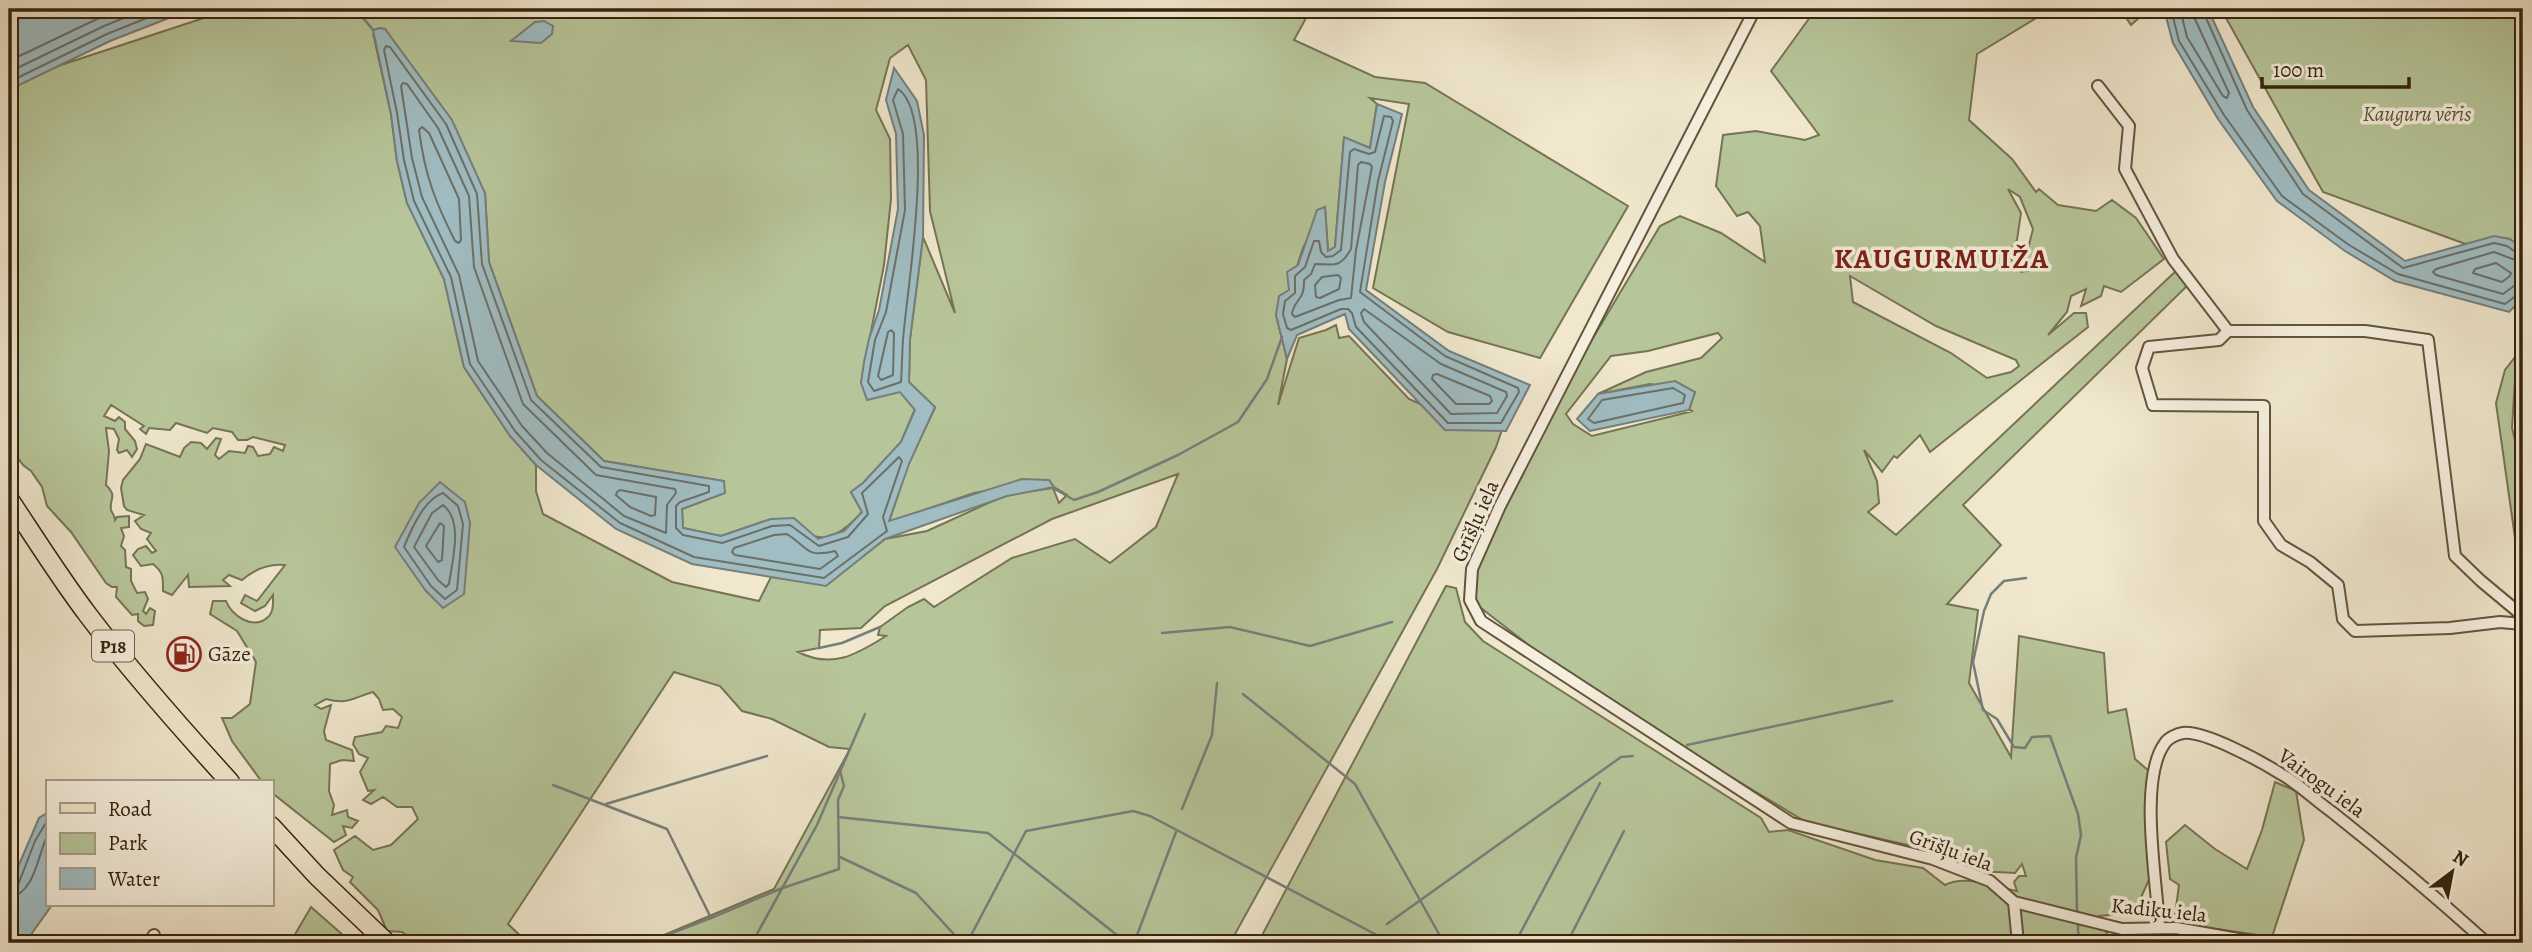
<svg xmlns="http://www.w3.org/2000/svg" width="2532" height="952" viewBox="0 0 2532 952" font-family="Alegreya,serif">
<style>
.green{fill:#b7c69a;stroke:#767454;stroke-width:2;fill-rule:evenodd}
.water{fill:#a0bdc3;stroke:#767f7b;stroke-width:2}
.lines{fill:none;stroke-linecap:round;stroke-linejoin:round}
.shore{stroke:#6b7068;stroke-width:2}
.stream{stroke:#767f7b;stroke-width:2.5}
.street-casing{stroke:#64543e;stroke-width:14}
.primary-casing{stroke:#36230e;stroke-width:21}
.street{stroke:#f5efde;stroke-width:10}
.primary{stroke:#f0e7cd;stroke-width:18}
.labels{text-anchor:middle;stroke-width:7;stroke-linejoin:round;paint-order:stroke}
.shield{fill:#f5efde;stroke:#6f604c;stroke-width:2}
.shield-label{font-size:19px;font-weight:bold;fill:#36230e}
.park-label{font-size:21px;font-style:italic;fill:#5d5438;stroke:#f5efde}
.street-label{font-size:21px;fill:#36230e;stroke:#f5efde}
.poi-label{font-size:21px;fill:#36230e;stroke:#f5efde;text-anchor:start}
.district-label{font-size:28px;font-weight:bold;letter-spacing:2px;fill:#7a1f14;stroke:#f5efde}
</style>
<rect width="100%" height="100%" fill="#f0e7cd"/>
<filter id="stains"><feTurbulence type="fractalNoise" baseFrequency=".00286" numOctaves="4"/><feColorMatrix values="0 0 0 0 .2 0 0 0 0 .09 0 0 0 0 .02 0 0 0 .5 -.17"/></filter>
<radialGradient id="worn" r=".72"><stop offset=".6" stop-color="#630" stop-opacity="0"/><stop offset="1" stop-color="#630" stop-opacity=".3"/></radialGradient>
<g class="green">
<path d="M231 9H1311L1294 40 1375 77 1425 83 1628 206 1540 358 1448 332 1373 288 1409 104 1370 98 1377 104 1370 148 1344 138 1335 247 1328 251 1325 208 1303 248 1289 290 1276 315 1287 359 1278 405 1299 338 1326 330 1336 325 1339 338 1349 336 1409 399 1436 411 1507 415 1496 447 1437 569 1230 943H645L774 889 850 749 829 747 772 719 742 711 720 686 674 672 508 924 528 943H417L402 932 387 931 378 910 350 882 353 877 343 870 334 850 355 836 373 850 391 845 418 819 412 807H397L383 797 371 804 363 800 374 790 368 791 360 772 368 758 359 754 353 744 355 737 382 732 386 726 398 728 402 717 393 709 383 710 379 699 373 692C352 698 348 705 326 699L315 705 321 709 331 705 324 731 326 740 352 750 354 761 342 760 330 764 329 791 334 805 332 815 347 810 348 817 358 821 352 828 343 826 346 835 334 842 271 792V782H262L232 741 222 718H232L250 704 256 662 237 631 210 614 213 601H226C231 615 253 631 268 617 274 612 273 602 273 595L265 606 255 611 241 603 245 595 257 601 285 565C268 563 255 569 242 580L229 575 223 580 230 586 189 587 188 575 172 595 163 591C163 578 164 573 153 564L141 566 133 555 138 549 146 546 152 553 156 551 147 539 151 533 141 529 135 521 144 515 127 510 124 506 121 488 123 480 140 459 146 444 180 457 184 448 191 442 201 443 207 449 216 438 221 439 215 455 219 459 229 451 245 453 248 446 253 447 258 456 270 454 274 447 283 451 285 445 253 437 247 440H238L232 432 213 428 207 433 176 423 170 430 149 428 146 434 140 429 144 426 111 405 104 416 115 421 119 417 125 422V429L135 441 137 449 132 457 127 450 119 453 117 450 119 439 114 429 106 428 109 451 106 485C118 497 109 498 111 510 112 513 115 516 115 520L117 517 129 516V527L121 528 124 536 121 546 125 550 126 567 131 569V581L137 593 145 592 148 599 143 611 146 614 150 608 155 611 153 625 144 626 138 621V614L132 615 116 597 117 587H112L106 583 71 532 47 506 42 487 31 471 23 465 9 446V87L58 66ZM373 33 485 193 489 262 537 396 604 461 724 481V493L682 509 683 528 721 536 771 519C814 537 826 552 862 512L851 492 863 483 901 442 915 409 900 391 861 383 884 265 891 199 890 139 876 110 890 58 908 45 926 80 930 211 955 313 923 237 910 339 909 382 935 408 908 464 889 522 974 493 1049 480 1054 487 1067 495 1059 503 1053 488 1006 495 927 531 885 539 826 585 771 577 759 601 672 582 543 514 536 491V465L510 436 464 367 444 279 407 203 397 161 391 114ZM1178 474 1156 527 1110 563 1075 539 1012 558 934 607 924 599 908 607 880 627 878 635 886 636C856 655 832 669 798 652L819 648 820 630 861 628 885 606 1052 519Z"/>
<path d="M1816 9H2051L1977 54 1969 120 2012 159 2036 192 2039 189 2058 205 2096 211 2112 200 2136 218 2164 259 2121 292 2104 286 2101 296 2081 306 2086 289 2071 296 2067 312 2048 335 2074 313H2086L2088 327 1930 452 1920 435 1897 458 1894 456 1882 472 1864 450 1877 481 1879 503 1868 512 1896 535 2177 270 2189 284 1963 505 2001 545 1947 604 1978 610 1969 683 2011 757 2019 636 2104 653 2108 713 2126 709 2135 759 2149 771 2152 873 2134 913 2099 916 2101 924 2113 943H1258L1446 586 1456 588 1465 622 1483 641 1761 818 1769 832 1788 830 1875 860 1923 868 1945 885C1966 874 1995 887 2017 891L2014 882 2019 876H2026L2022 864 2015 873 1977 871 1976 862 1967 857 1965 866 1934 851 1806 822 1666 738 1531 647 1472 601 1473 578 1492 527 1587 348 1660 226 1680 216 1721 233 1765 262 1760 226 1748 212 1737 216 1716 186 1723 135 1756 131 1805 140 1819 135 1771 71ZM2008 189 2020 197 2033 229 2026 257 2033 270 2021 272 2008 255 2017 240 2021 213ZM1850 276 1936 326 2016 360 2019 366 2011 372 1987 378 1951 353 1853 302ZM1718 333 1722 338 1701 358 1646 372 1598 394 1650 384 1695 392 1689 410 1693 411 1592 436 1573 424 1566 414 1611 356 1648 351Z"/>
<polygon points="2120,9 2149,9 2131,25"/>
<polygon points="2221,9 2523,9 2523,253 2471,246 2323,192"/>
<polygon points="2523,347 2523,366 2515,380 2512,428 2523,472 2523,551 2515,538 2496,403 2505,370"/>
<polygon points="2275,782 2296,791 2304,840 2272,937 2174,923 2179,885 2170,879 2166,842 2185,825 2215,849 2247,869 2262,830"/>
<polygon points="311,907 352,943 290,943"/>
</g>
<g class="water">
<polygon points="9,9 192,9 110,41 9,90"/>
<polygon points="2164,9 2208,9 2253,107 2309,190 2405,261 2494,236 2510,239 2523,249 2523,298 2509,312 2395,281 2345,251 2277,201 2218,119 2173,43"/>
<polygon points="544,21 553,26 552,34 541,43 511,41 535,22"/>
<polygon points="380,28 385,29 452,120 485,193 489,262 537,396 604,461 724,481 725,493 682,509 683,528 721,536 771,519 794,518 818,539 844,531 862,512 851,492 863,483 901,442 915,410 900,392 867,400 861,383 864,362 869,339 879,310 898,209 896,134 886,100 894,68 917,101 924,135 923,237 910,339 909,382 935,407 909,464 889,521 1022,479 1049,480 1054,487 1007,496 885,539 826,586 692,564 616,529 536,465 510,436 464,367 444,279 407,203 397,161 391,114 373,30"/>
<polygon points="1377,104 1402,114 1385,182 1366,290 1449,351 1530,385 1506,431 1445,430 1349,329 1345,314 1297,335 1287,359 1276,315 1279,296 1289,290 1287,272 1298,265 1317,210 1325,207 1328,251 1335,247 1344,137 1370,148"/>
<polygon points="1675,381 1695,392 1689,410 1590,431 1577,419 1598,394"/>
<polygon points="440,482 465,502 470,523 464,594 443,608 426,591 395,547 419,503"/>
<polygon points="47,813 47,905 52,905 25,943 9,943 9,888 39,818"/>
</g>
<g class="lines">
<g class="shore">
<polyline points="2171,9 2179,41 2224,115 2282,196 2349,245 2398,274 2505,304 2517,295 2523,294"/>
<polyline points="2180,9 2187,37 2223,96 2227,98 2229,93 2194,17 2193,9"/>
<polyline points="2202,9 2247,110 2303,194 2403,268 2494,243 2507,246 2517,253 2523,254"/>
<polygon points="386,46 390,47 446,124 477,194 482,264 531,400 601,467 709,486 709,492 680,502 676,506 676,528 683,535 722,543 772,526 790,525 819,546 848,537 868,514 862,493 899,457 902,461 883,517 887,531 824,578 694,557 620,523 541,460 515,431 470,364 451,277 414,201 404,160 397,113 384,50"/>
<polyline points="9,61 118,9"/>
<polyline points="9,72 104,26 146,9"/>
<polyline points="9,82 107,34 169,9"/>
<polygon points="403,83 407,84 438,128 469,196 474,267 523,404 596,475 675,489 676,493 667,505 666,533 624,516 547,453 522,426 478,361 459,275 422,197 412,158 401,86"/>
<path d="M898 89C938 115 906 294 903 340 902 354 902 368 901 382L874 391 868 382 875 340 886 312 905 210 903 134 893 100Z"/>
<polygon points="1384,116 1391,117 1393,121 1378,181 1360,292 1445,356 1518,388 1519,392 1501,423 1448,423 1356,327 1352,313 1348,309 1341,309 1291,330 1287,328 1283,314 1285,301 1295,293 1295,276 1305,267 1314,241 1319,241 1321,252 1326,257 1333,256 1341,250 1350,152 1354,149 1369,154 1375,152"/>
<path d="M422 127 429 133 459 199 461 240 459 243 455 241C435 201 425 176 419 130Z"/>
<path d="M1361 162 1370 164 1372 167 1356 250 1351 298 1339 300 1295 317 1292 314C1294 299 1305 301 1304 280L1311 274 1315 264C1333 264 1340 269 1351 249L1358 165Z"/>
<polygon points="2496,263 2511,273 2510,276 2502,282 2473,273 2475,269"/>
<polyline points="2523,263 2494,252 2436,269 2433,272 2436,275 2503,294 2514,286 2523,285"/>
<polygon points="1338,275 1341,278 1339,289 1320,298 1316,297 1315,285 1322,277"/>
<polygon points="1364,309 1441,364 1506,392 1507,396 1497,413 1451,414 1364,322 1361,313"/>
<polygon points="891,330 894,333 893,375 881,380 878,376 888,332"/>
<polygon points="1437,374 1490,396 1492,401 1489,404 1456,404 1432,379 1433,375"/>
<polygon points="1673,388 1685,395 1683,403 1594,423 1588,419 1602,400"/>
<polygon points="620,490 656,497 655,515 651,516 630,507 616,495 617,492"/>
<path d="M443 493 458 506 463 524 457 590 445 599 431 586 404 547C411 530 424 499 443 493Z"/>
<path d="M443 505C464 521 452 561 449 584L446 587 438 580 414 547 432 513Z"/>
<polygon points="440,523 444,526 442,560 438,562 426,546"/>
<path d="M787 534C809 548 805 558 835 551L838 556 820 569 735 555 732 552 734 548 774 535Z"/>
<polyline points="9,888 18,885 35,841 47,821"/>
<path d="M9 897C34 895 38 855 47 836"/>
</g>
<g class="stream">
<polyline points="350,12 364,19 373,30"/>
<polyline points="1053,488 1074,500 1098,492 1178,455 1238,422 1267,379 1282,337"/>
<polyline points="2026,578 2004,581 1991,594 1984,611 1973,662 1983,710 1997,719 2014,747 2025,748 2032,737 2050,736 2078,814 2081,835 2076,858 2077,912"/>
<polyline points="1162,633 1230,627 1310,646 1392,622"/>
<polyline points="819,648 842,643 880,627"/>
<polyline points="1243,694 1355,784 1444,943"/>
<polyline points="1687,745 1892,701"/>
<polyline points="553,785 667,829 711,918 780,889 839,869 838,800 844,786 840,771"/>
<polyline points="606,804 767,756"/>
<polyline points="1182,809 1212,735 1217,683"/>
<polyline points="838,817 988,833 1127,943"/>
<polyline points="840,857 916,893 962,943"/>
<polyline points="2078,923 2078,932 2082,943"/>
<polyline points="1387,924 1621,757 1633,756"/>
<polyline points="646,943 711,918"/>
<polyline points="752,943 817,825 865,714"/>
<polyline points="967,943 1026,831 1133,811 1150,816 1392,943"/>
<polyline points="1134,943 1176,832"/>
<polyline points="1361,943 1366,940"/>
<polyline points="1515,943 1600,783"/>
<polyline points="1567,943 1624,831"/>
</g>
<g class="street-casing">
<g id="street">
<polyline points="1755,9 1500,506 1472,569 1470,600 1481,621 1791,823 1933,859 1990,881 2014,902 2122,929 2176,928 2261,943"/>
<polyline points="2098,86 2129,126 2125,169 2173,259 2228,331 2365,331 2428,340 2455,556 2481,581 2523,616"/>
<polyline points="2228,331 2219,340 2149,347 2142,368 2153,405 2264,406 2264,521 2281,545 2310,562 2338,585 2343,619 2355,631 2450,628 2500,622 2523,624"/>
<polyline points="2014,902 2018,943"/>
<path d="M2159 927C2157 881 2138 779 2165 743 2168 738 2177 734 2183 733 2204 730 2262 762 2281 774 2299 784 2315 800 2332 812 2385 854 2437 898 2487 943"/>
<polyline points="149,943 154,935"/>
</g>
</g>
<g class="primary-casing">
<g id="primary">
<path d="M9 499C35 538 60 578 88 615 132 673 181 728 230 782"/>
<polyline points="271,826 317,876 387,943"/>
</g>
</g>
<use href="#street" class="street"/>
<use href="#primary" class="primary"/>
</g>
<defs>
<g id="fuel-ring" transform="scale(1.75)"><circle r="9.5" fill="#f5efde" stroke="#8f2418" stroke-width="1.5"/><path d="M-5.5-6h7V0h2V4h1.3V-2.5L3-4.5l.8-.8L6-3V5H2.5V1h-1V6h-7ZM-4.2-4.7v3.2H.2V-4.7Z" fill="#8f2418"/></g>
</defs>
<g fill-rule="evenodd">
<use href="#fuel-ring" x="184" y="654"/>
</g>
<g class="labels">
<rect class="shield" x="92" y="630.5" width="42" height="31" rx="5"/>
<g class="shield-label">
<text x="113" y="653">P18</text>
</g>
<g class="park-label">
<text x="2417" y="121">Kauguru vēris</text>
</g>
<g class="street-label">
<text transform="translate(1475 521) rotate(-66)" y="7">Grīšļu iela</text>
<text transform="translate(2322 783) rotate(36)" y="7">Vairogu iela</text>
<text transform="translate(1951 850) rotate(20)" y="7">Grīšļu iela</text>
<text transform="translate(2159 910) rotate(6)" y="7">Kadiķu iela</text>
</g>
<g class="poi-label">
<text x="208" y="661">Gāze</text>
</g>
<g class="district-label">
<text x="1942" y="268">KAUGURMUIŽA</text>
</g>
</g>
<rect width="2532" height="952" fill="none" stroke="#f0e7cd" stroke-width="35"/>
<rect x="10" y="10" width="2511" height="931" fill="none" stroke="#36230e" stroke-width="3.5"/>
<rect x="18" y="18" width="2497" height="917" fill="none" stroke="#36230e" stroke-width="2"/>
<rect x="46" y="780" width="228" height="126" fill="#f5efde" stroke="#a99d8b" stroke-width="2"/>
<rect x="60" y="803" width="35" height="10" fill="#f0e7cd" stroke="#a99d8b" stroke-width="2"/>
<text x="108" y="816" font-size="21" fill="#36230e">Road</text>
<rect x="60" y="833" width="35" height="21" fill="#b7c69a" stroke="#a99d8b" stroke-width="2"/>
<text x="108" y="850" font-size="21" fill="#36230e">Park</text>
<rect x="60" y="868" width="35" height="21" fill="#a0bdc3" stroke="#a99d8b" stroke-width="2"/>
<text x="108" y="886" font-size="21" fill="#36230e">Water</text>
<g transform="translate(2452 872) rotate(32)" stroke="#f5efde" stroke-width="5" paint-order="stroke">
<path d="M0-5L12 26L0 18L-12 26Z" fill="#36230e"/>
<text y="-10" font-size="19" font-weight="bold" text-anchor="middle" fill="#36230e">N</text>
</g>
<path d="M2262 77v10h147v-10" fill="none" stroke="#36230e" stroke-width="3.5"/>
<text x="2273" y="77" font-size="21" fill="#36230e" stroke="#f5efde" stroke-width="5" paint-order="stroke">100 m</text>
<rect width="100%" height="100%" filter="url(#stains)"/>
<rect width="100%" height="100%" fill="url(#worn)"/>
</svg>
